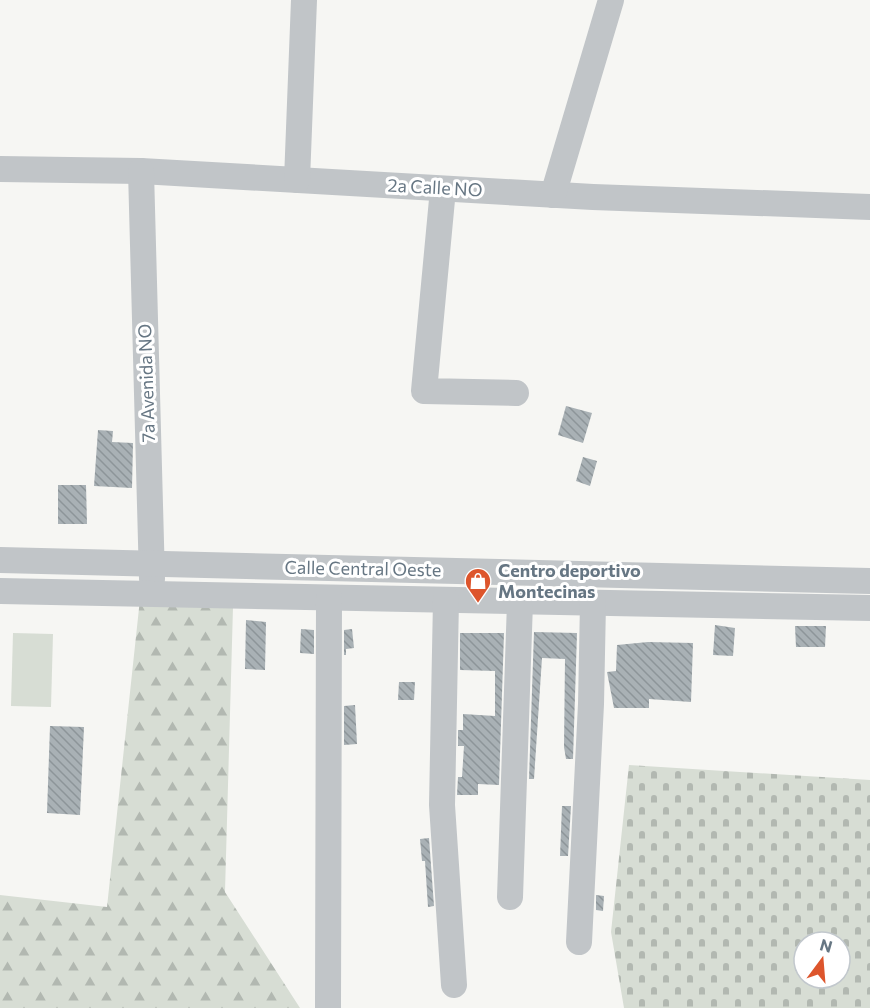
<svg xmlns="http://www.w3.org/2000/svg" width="870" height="1008" viewBox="0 0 870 1008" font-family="Commissioner,sans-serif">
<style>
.green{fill:#d7ddd4}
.forest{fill:url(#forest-firs)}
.cemetery{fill:url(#cemetery-stones);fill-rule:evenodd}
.building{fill:url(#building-back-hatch)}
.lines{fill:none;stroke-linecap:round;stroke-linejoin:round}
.minor{stroke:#c1c5c8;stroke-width:26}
.labels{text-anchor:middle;stroke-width:6;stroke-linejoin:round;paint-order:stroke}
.street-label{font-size:18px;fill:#667683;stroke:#fff}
.poi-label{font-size:18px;font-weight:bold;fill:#667683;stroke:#fff;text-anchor:start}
</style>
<defs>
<pattern id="forest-firs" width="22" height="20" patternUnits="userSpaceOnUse" patternTransform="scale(1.5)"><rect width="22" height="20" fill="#d7ddd4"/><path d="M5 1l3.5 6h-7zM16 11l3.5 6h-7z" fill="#b2b8b1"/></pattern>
<pattern id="cemetery-stones" width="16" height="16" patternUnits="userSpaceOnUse" patternTransform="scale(1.5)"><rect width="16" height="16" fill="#d7ddd4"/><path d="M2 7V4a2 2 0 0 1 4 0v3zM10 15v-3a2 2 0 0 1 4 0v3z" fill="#b2b8b1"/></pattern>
<pattern id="building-back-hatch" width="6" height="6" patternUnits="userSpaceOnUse" patternTransform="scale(1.5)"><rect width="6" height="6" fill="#a9b1b5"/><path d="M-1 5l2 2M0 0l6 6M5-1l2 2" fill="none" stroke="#8d9599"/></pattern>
</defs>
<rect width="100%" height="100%" fill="#f6f6f3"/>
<polygon class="green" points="13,633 53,634 51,707 11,706"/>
<polygon class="forest" points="140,599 233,607 225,892 300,1008 0,1008 0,895 107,907"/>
<path class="cemetery" d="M629 765 870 780V1008H624L611 932ZM804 942H840V978H804Z"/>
<g class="building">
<polygon points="566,406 592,413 583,443 558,435"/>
<polygon points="98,430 113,431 112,442 133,443 132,488 94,486"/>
<polygon points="583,457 597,461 590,486 576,481"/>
<polygon points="58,485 86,485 87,524 58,524"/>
<polygon points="246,620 266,622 265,670 245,669"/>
<polygon points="715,625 735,628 733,656 713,655"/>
<polygon points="795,626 826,626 825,647 796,647"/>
<polygon points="301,629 314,630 314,654 300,653"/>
<polygon points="352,629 354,648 346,649 346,655 344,655 344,630"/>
<polygon points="534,632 577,633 573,759 566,759 564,747 565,659 542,658 534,779 529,779"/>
<polygon points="460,633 504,633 499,785 478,784 478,795 457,795 458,777 462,777 464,746 458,746 458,730 463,730 463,714 495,716 495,671 460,670"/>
<polygon points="648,642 693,643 691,702 649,699 649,708 614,708 607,672 616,671 617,645"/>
<polygon points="399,682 415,682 414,700 398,700"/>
<polygon points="355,705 357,744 344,745 344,706"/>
<polygon points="50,726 84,727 80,815 47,813"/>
<polygon points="562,806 571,806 568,856 560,856"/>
<polygon points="429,838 434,906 428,907 425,861 422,861 420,839"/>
<polygon points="596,895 604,896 603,911 596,910"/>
</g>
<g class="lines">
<g class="minor">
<polyline points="0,169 141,171 593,197 870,207"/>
<polyline points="141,171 152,579"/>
<polyline points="297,180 304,0"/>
<polyline points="443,189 424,391 516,393"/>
<polyline points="553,195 611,0"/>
<polyline points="0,560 870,581"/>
<polyline points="0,591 870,608"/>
<polyline points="446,600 442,805 454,985"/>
<polyline points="510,897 520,602"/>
<polyline points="579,942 591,704 593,603"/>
<polyline points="328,1008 329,598"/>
</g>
</g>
<defs>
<g id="shop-pin" transform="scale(1.35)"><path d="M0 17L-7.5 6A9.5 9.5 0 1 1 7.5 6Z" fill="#dd552c" stroke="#fff"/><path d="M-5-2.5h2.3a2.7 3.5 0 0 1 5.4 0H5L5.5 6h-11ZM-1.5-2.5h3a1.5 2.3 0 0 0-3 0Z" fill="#fff"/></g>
</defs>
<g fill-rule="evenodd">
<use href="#shop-pin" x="478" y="581"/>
</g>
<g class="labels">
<g class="street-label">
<text transform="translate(435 188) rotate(3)" y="6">2a Calle NO</text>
<text transform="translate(147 383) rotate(-92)" y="6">7a Avenida NO</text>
<text transform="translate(363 569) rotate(1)" y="6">Calle Central Oeste</text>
</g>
<g class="poi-label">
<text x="498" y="577">Centro deportivo<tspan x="498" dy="21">Montecinas</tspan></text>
</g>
</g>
<g transform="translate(822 960) rotate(16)"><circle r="28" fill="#ffffff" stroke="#c2c8cd" stroke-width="1.5"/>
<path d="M0-4.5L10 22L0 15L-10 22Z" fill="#dd552c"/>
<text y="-9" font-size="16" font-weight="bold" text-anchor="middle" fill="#667683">N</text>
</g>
</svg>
